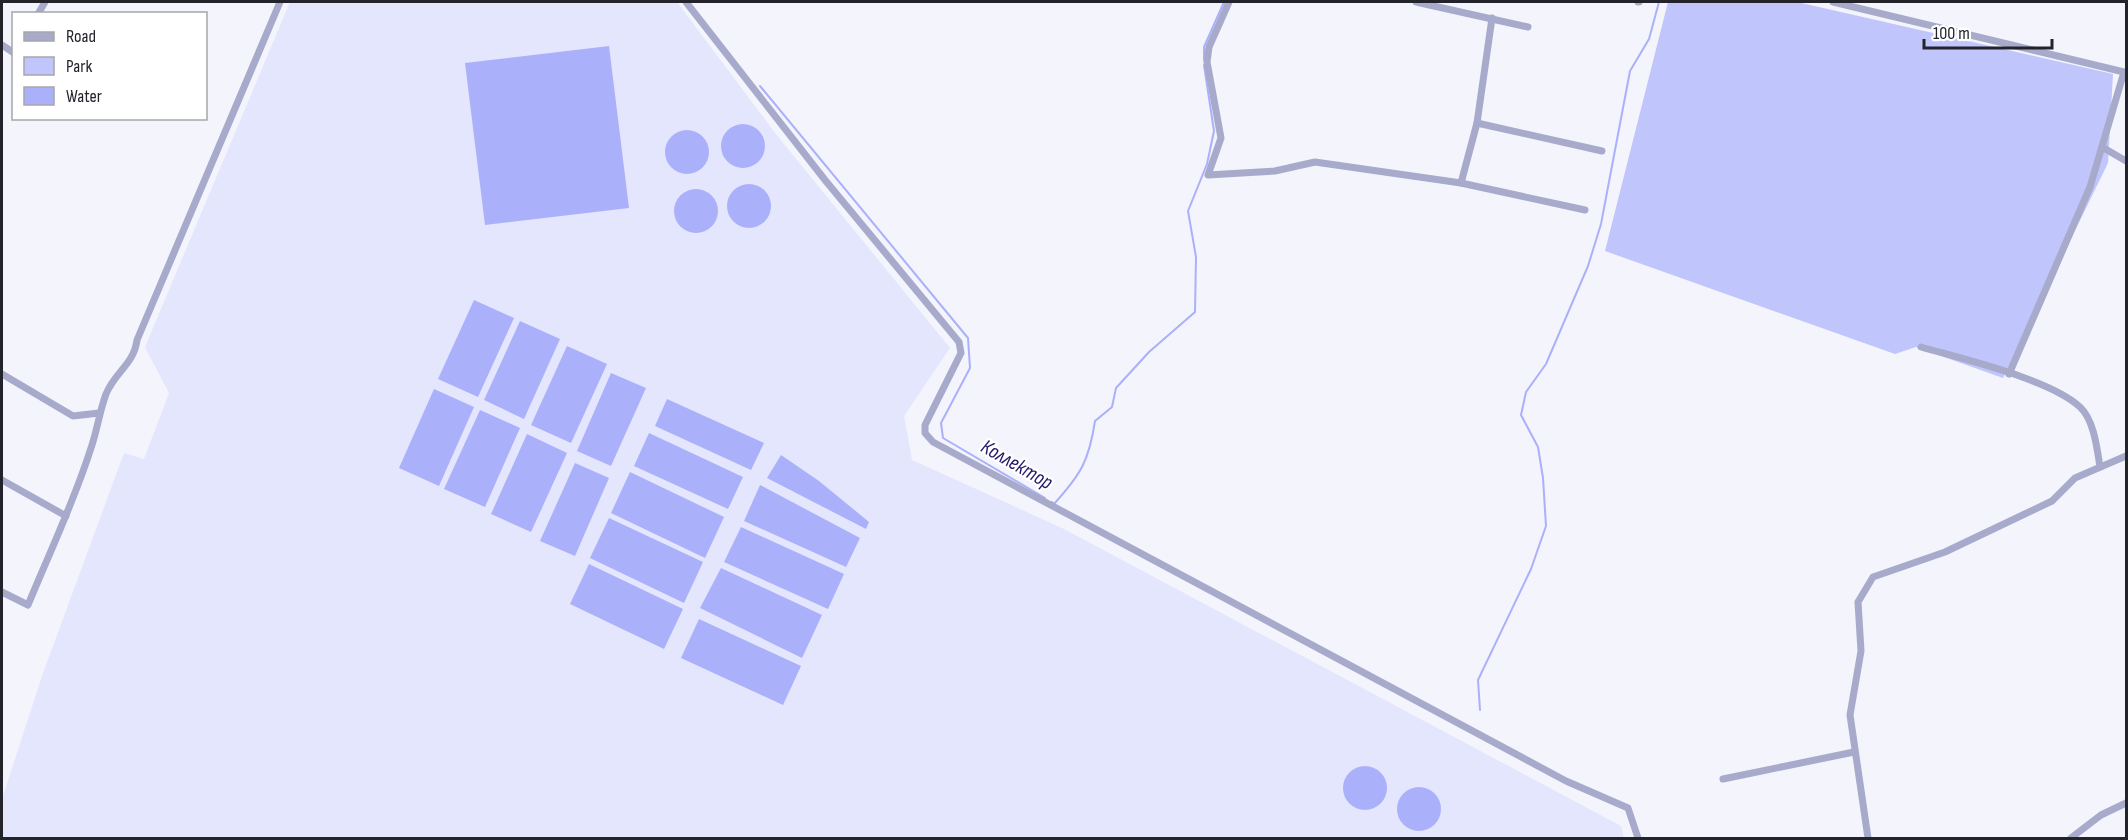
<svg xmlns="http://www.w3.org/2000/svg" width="2128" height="840" viewBox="0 0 2128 840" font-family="'Sofia Sans Condensed',sans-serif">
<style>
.built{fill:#e3e6fc}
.green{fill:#c0c5fc}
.water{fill:#abb0fa}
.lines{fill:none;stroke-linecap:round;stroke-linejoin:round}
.stream{stroke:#abb0fa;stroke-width:2}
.minor{stroke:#a7aacb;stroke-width:7}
.labels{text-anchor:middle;stroke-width:4.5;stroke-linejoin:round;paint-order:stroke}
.water-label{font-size:21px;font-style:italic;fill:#24176a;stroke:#fff}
</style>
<rect width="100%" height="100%" fill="#f3f4fc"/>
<polygon class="built" points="290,2 677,2 775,133 950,348 904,416 912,460 1064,529 1621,826 1624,838 2,838 2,799 42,676 124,453 144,459 169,393 145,347"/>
<polygon class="green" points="1668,2 1797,2 2113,74 2108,163 2003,378 1916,347 1895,354 1605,251"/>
<g class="water">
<polygon points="609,46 629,208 485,225 465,63"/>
<circle cx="743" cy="146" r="22"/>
<circle cx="687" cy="152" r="22"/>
<circle cx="749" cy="206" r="22"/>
<circle cx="696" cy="211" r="22"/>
<polygon points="474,300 514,318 478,397 438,379"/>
<polygon points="520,321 560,339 524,419 484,400"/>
<polygon points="567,346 607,364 571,443 531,425"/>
<polygon points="611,373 646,388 611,466 577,451"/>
<polygon points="434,389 474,407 439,486 399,468"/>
<polygon points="667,399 764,443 751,470 655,426"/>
<polygon points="480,410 520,428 485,507 444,489"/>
<polygon points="649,433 743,477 728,509 634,466"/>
<polygon points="527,434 567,453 531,532 491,514"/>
<polygon points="781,455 819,481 869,522 866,529 767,478"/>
<polygon points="575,463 609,478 575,556 540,541"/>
<polygon points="630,472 724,517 705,558 611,513"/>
<polygon points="760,485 860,538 846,567 744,521"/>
<polygon points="609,518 703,562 684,603 590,558"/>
<polygon points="741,527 844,574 828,609 724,562"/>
<polygon points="589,564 683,609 664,649 570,604"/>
<polygon points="721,568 822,615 802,658 700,608"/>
<polygon points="699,619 801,666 783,705 681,658"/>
<circle cx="1365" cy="788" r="22"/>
<circle cx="1419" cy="809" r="22"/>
</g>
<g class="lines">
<g class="stream">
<polyline points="1204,60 1204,47 1224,2"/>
<polyline points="760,86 968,338 970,368 941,423 943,438 1045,498"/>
<path d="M1052 502 1054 504C1081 474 1089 461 1095 421L1112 407 1116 388 1149 352 1195 312 1196 257 1188 211 1207 164 1214 131 1204 65"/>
<polyline points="1480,710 1478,680 1531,569 1546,526 1543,478 1538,447 1521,415 1526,392 1546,364 1588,266 1601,224 1630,71 1649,39 1659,2"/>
</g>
<g class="minor">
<polyline points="686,2 825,180 959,342 961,353 925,425 925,433 933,442 1566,781 1628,808 1638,838"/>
<polyline points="1229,2 1209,47 1207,62 1221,138 1208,175 1275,171 1315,162 1461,183 1585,210"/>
<polyline points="1416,2 1528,27"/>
<polyline points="1638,2 1639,2"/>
<polyline points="1833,2 2124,72 2090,187 2009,374"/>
<polyline points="38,14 45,2"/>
<polyline points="2,45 14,53"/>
<polyline points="1477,123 1602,151"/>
<polyline points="2102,147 2126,161"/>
<polyline points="1461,183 1477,123 1492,18"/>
<path d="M1921 347C1962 359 2050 379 2080 407 2094 420 2097 448 2100 467"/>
<polyline points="2,374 73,416 99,413"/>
<polyline points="2,480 66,516"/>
<path d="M2 592 28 605C49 554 73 504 90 451 97 432 99 413 106 394 115 372 134 364 137 340L280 2"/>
<polyline points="1723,779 1854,752"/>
<polyline points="1868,838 1850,715 1861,651 1858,602 1873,577 1945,552 2052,501 2075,478 2126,456"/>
<polyline points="2071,838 2101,815 2126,803"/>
</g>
</g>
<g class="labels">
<g class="water-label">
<text transform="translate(1017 464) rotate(30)" y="7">Коллектор</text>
</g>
</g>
<rect width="2128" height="840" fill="none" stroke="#23232b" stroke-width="6"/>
<rect x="12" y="12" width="195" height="108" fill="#ffffff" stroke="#a7a7aa" stroke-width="1.5"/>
<rect x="24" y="32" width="30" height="9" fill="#a7aacb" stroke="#a7a7aa" stroke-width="1.5"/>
<text x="66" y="42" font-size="18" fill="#23232b">Road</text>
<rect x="24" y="57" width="30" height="18" fill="#c0c5fc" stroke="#a7a7aa" stroke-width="1.5"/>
<text x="66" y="72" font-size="18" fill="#23232b">Park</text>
<rect x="24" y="87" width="30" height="18" fill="#abb0fa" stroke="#a7a7aa" stroke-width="1.5"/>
<text x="66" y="102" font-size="18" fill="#23232b">Water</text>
<path d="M1924 39v9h128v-9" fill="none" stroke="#23232b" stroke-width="3"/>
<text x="1933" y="39" font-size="18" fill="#23232b" stroke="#ffffff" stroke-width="4.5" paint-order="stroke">100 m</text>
</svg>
